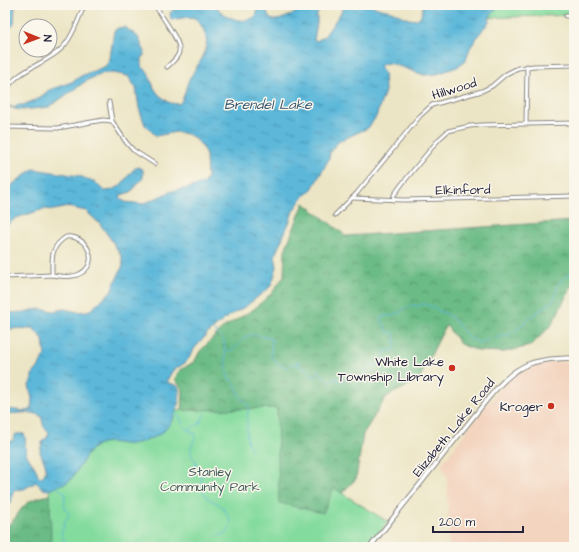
<svg xmlns="http://www.w3.org/2000/svg" width="579" height="552" viewBox="0 0 579 552" font-family="'Architects Daughter',sans-serif">
<style>
.built{fill:#f3d4bf}
.forest{fill:url(#forest-crowns);stroke:#466e60}
.park{fill:#84db9e;stroke:#537e6c}
.water{fill:url(#water-ripples);stroke:#3f6c8a}
.lines{fill:none;stroke-linecap:round;stroke-linejoin:round}
.stream{stroke:#5cb7d9;stroke-width:1}
.minor-casing{stroke:#878480;stroke-width:5}
.tertiary-casing{stroke:#878480;stroke-width:5.5}
.minor{stroke:#fff;stroke-width:3}
.tertiary{stroke:#fff;stroke-width:3.5}
.poi-dot{fill:#c8321e;stroke:#fbf7ec;stroke-width:1.5}
.labels{text-anchor:middle;stroke-width:3;stroke-linejoin:round;paint-order:stroke}
.street-label{font-size:13px;fill:#22223b;stroke:#fbf7ec}
.poi-label{font-size:13px;fill:#22223b;stroke:#fbf7ec;text-anchor:end}
.park-label{font-size:13px;fill:#3f5a59;stroke:#fbf7ec}
.water-label{font-size:14px;font-style:italic;fill:#365672;stroke:#fbf7ec}
</style>
<defs>
<pattern id="forest-crowns" width="20" height="18" patternUnits="userSpaceOnUse"><rect width="20" height="18" fill="#6bbb85"/><path d="M2 6a3 3 0 1 1 6 0M12 15a3 3 0 1 1 6 0" fill="none" stroke="#58986e"/></pattern>
<pattern id="water-ripples" width="26" height="14" patternUnits="userSpaceOnUse"><rect width="26" height="14" fill="#5cb7d9"/><path d="M2 4q2-2 4 0t4 0M15 11q2-2 4 0t4 0" fill="none" stroke="#4c94b1"/></pattern>
</defs>
<rect width="100%" height="100%" fill="#fbf7ec"/>
<filter id="ink" filterUnits="userSpaceOnUse"><feTurbulence type="fractalNoise" baseFrequency=".025" numOctaves="2"/><feDisplacementMap in="SourceGraphic" scale="8" xChannelSelector="R" yChannelSelector="G"/><feConvolveMatrix kernelMatrix="1 2 1 2 8 2 1 2 1" color-interpolation-filters="sRGB"/></filter>
<filter id="wash" filterUnits="userSpaceOnUse"><feTurbulence type="fractalNoise" baseFrequency=".012" numOctaves="4" result="noise"/><feDisplacementMap in="SourceGraphic" scale="16" xChannelSelector="R" yChannelSelector="G"/><feGaussianBlur stdDeviation="0.9" result="paint"/><feColorMatrix in="noise" values="0 0 0 0 0 0 0 0 0 0 0 0 0 0 0 0 0 1.4 0 .05"/><feComposite in="paint" operator="in"/></filter>
<g filter="url(#wash)">
<rect width="100%" height="100%" fill="#ece5c5"/>
<polygon class="built" points="554,362 574,362 574,547 449,547 447,476 441,465 483,409 513,375 539,365"/>
<g class="forest">
<polygon points="304,203 346,236 574,221 574,281 551,326 530,346 504,352 479,351 460,344 446,325 418,381 387,396 363,434 356,479 342,493 345,507 269,547 182,415 183,390 175,379 179,371 195,361 200,351 224,327 254,309 272,293 284,276 285,250"/>
<path d="M88 489 154 547H5V527C15 522 18 511 26 504 36 494 74 492 88 489Z"/>
</g>
<g class="park">
<polygon points="478,5 574,5 574,15 478,18"/>
<polygon points="277,408 279,503 323,513 334,488 388,522 368,547 51,547 49,414"/>
</g>
<g class="water">
<polygon points="5,5 15,5 14,24 5,34"/>
<path d="M178 5H216C221 18 249 27 257 14L256 5H267C265 36 296 10 309 6 315 3 325 5 331 5L317 13V23L314 40 316 41 324 37 342 11V8L336 5H372C377 9 384 9 391 11 400 14 412 25 421 16L423 5H498L490 17 489 23 483 29 470 48 466 60 457 67 437 74 424 75 393 64 386 63 381 65 380 68 384 73 385 91 376 117 368 128 339 141 330 152 329 159 312 189 302 198 293 211 289 223 275 255 277 267 272 283 269 288 246 306 229 316 210 331 194 349 192 354 185 363 173 370 166 382 178 386C183 395 175 419 168 426 164 432 157 436 150 439L148 438 146 441C139 442 132 445 124 444 115 443 107 440 97 445 85 452 80 469 71 479 68 483 64 483 60 485 48 491 46 493 36 482L24 489 15 490 13 492 11 503 5 508V444L12 441 16 434H24C27 440 24 446 26 453 29 461 37 467 38 476L42 477C51 467 42 461 40 451L43 440 47 438 49 432 44 427 41 416C31 410 16 414 5 414V409L26 411 31 410 32 399 29 385 32 380V375L38 368 45 355 43 339 33 328 5 329V313L26 312 32 310 41 309 54 311 64 309 78 312 87 311 92 309 111 291 123 265 122 257 110 238 100 224 86 211 68 207 54 210 44 209 16 218 5 227V195L12 185 33 169 79 176 95 182 104 191H107L112 190 120 186 134 169 138 167 143 170V178L131 192 121 195 120 198 125 202 143 204 172 191 189 188 204 183 207 178 206 155 202 146 193 137 187 134 176 132 156 136 145 125 139 108 136 88 128 76 114 73H104L98 75 86 81 49 107 22 110 15 109 11 107 5 109V108L11 106 14 108 16 107V105H23L38 99 49 90 72 82 81 76 106 66 110 58 114 31 118 28 125 27 138 37 145 52 142 59V67L148 72 154 88 159 95 170 103 179 104C185 98 185 89 188 82 196 64 213 52 204 31 202 26 199 22 195 18L189 17 171 20 170 13Z"/>
</g>
<g class="lines">
<g class="stream">
<polyline points="213,329 224,341 227,373 228,377 235,384 240,396 249,407 247,418 247,440 252,451"/>
<path d="M225 350C236 355 239 338 250 335 255 334 263 337 269 337L272 341 271 356 276 363 287 368 290 364 295 365 298 361 300 362 299 367 305 368 310 371 311 375 315 377 319 370 322 375 325 377 331 382 334 381 333 378 342 381C346 378 352 378 356 377L359 380 367 382 369 379 366 375V371L372 363 376 364 377 367 381 364C382 359 385 355 385 349L388 351 394 350 396 344 394 339 395 334 392 332 388 333 384 324 382 323 381 319 384 316H392L396 313H400L402 310 412 305 418 306 423 304 434 307 439 311 445 313 452 318 469 338 480 343 489 339 508 335 515 331 532 316 553 301 560 281 574 272"/>
<path d="M175 413 179 416 185 428 196 434C194 443 185 454 196 461V465L194 467 199 469C203 478 200 489 206 496 210 501 216 502 220 505 226 510 229 517 231 524"/>
<polyline points="188,430 200,423 204,414"/>
<path d="M57 487 66 494 64 497 65 502 64 505C68 514 72 513 64 522V527L61 532 65 544"/>
<polyline points="218,536 227,533 230,528"/>
</g>
</g>
</g>
<g filter="url(#ink)">
<g class="lines">
<g class="minor-casing">
<g id="minor">
<path d="M155 5C160 15 182 42 179 52 178 58 171 63 167 67"/>
<polyline points="566,16 574,16"/>
<path d="M5 92C18 68 43 66 61 49 70 41 79 19 83 8L86 5"/>
<polyline points="109,102 112,121 126,142 133,150 155,164"/>
<polyline points="526,124 527,66"/>
<polyline points="5,127 58,128 103,120 112,121"/>
<polyline points="352,198 404,200 574,196"/>
<polyline points="393,200 394,195 402,184 439,139 448,131 470,126 482,125 574,123"/>
<polyline points="335,215 357,193 420,116 432,105 482,91 492,86 506,74 518,68 534,66 574,65"/>
<path d="M66 237C88 234 102 266 77 275 69 278 60 276 52 275 52 258 50 247 66 237Z"/>
<polyline points="5,277 52,275"/>
</g>
</g>
<g class="tertiary-casing">
<path id="tertiary" d="M370 547 486 401C515 365 528 359 574 358"/>
</g>
<use href="#minor" class="minor"/>
<use href="#tertiary" class="tertiary"/>
</g>
</g>
<g class="poi-dot">
<circle cx="452" cy="368" r="4"/>
<circle cx="551" cy="406" r="4"/>
</g>
<g class="labels">
<g class="street-label">
<text transform="translate(454 88) rotate(-17)" y="5">Hillwood</text>
<text transform="translate(463 189) rotate(-1)" y="5">Elkinford</text>
<text transform="translate(453 427) rotate(-51)" y="5">Elizabeth Lake Road</text>
</g>
<g class="poi-label">
<text x="444" y="366">White Lake<tspan x="444" dy="15">Township Library</tspan></text>
<text x="543" y="411">Kroger</text>
</g>
<g class="park-label">
<text x="210" y="476">Stanley<tspan x="210" dy="15">Community Park</tspan></text>
</g>
<g class="water-label">
<text x="268" y="109">Brendel Lake</text>
</g>
</g>
<rect width="579" height="552" fill="none" stroke="#fbf7ec" stroke-width="20"/>
<g transform="translate(38 38) rotate(91)"><circle r="19" fill="#fbf7ec" stroke="#a4a2a5"/>
<path d="M0-3L7 15L0 10L-7 15Z" fill="#c8321e"/>
<text y="-6" font-size="11" font-weight="bold" text-anchor="middle" fill="#22223b">N</text>
</g>
<path d="M433 526v6h90v-6" fill="none" stroke="#22223b" stroke-width="2"/>
<text x="439" y="526" font-size="12" fill="#22223b" stroke="#fbf7ec" stroke-width="3" paint-order="stroke">200 m</text>
</svg>
